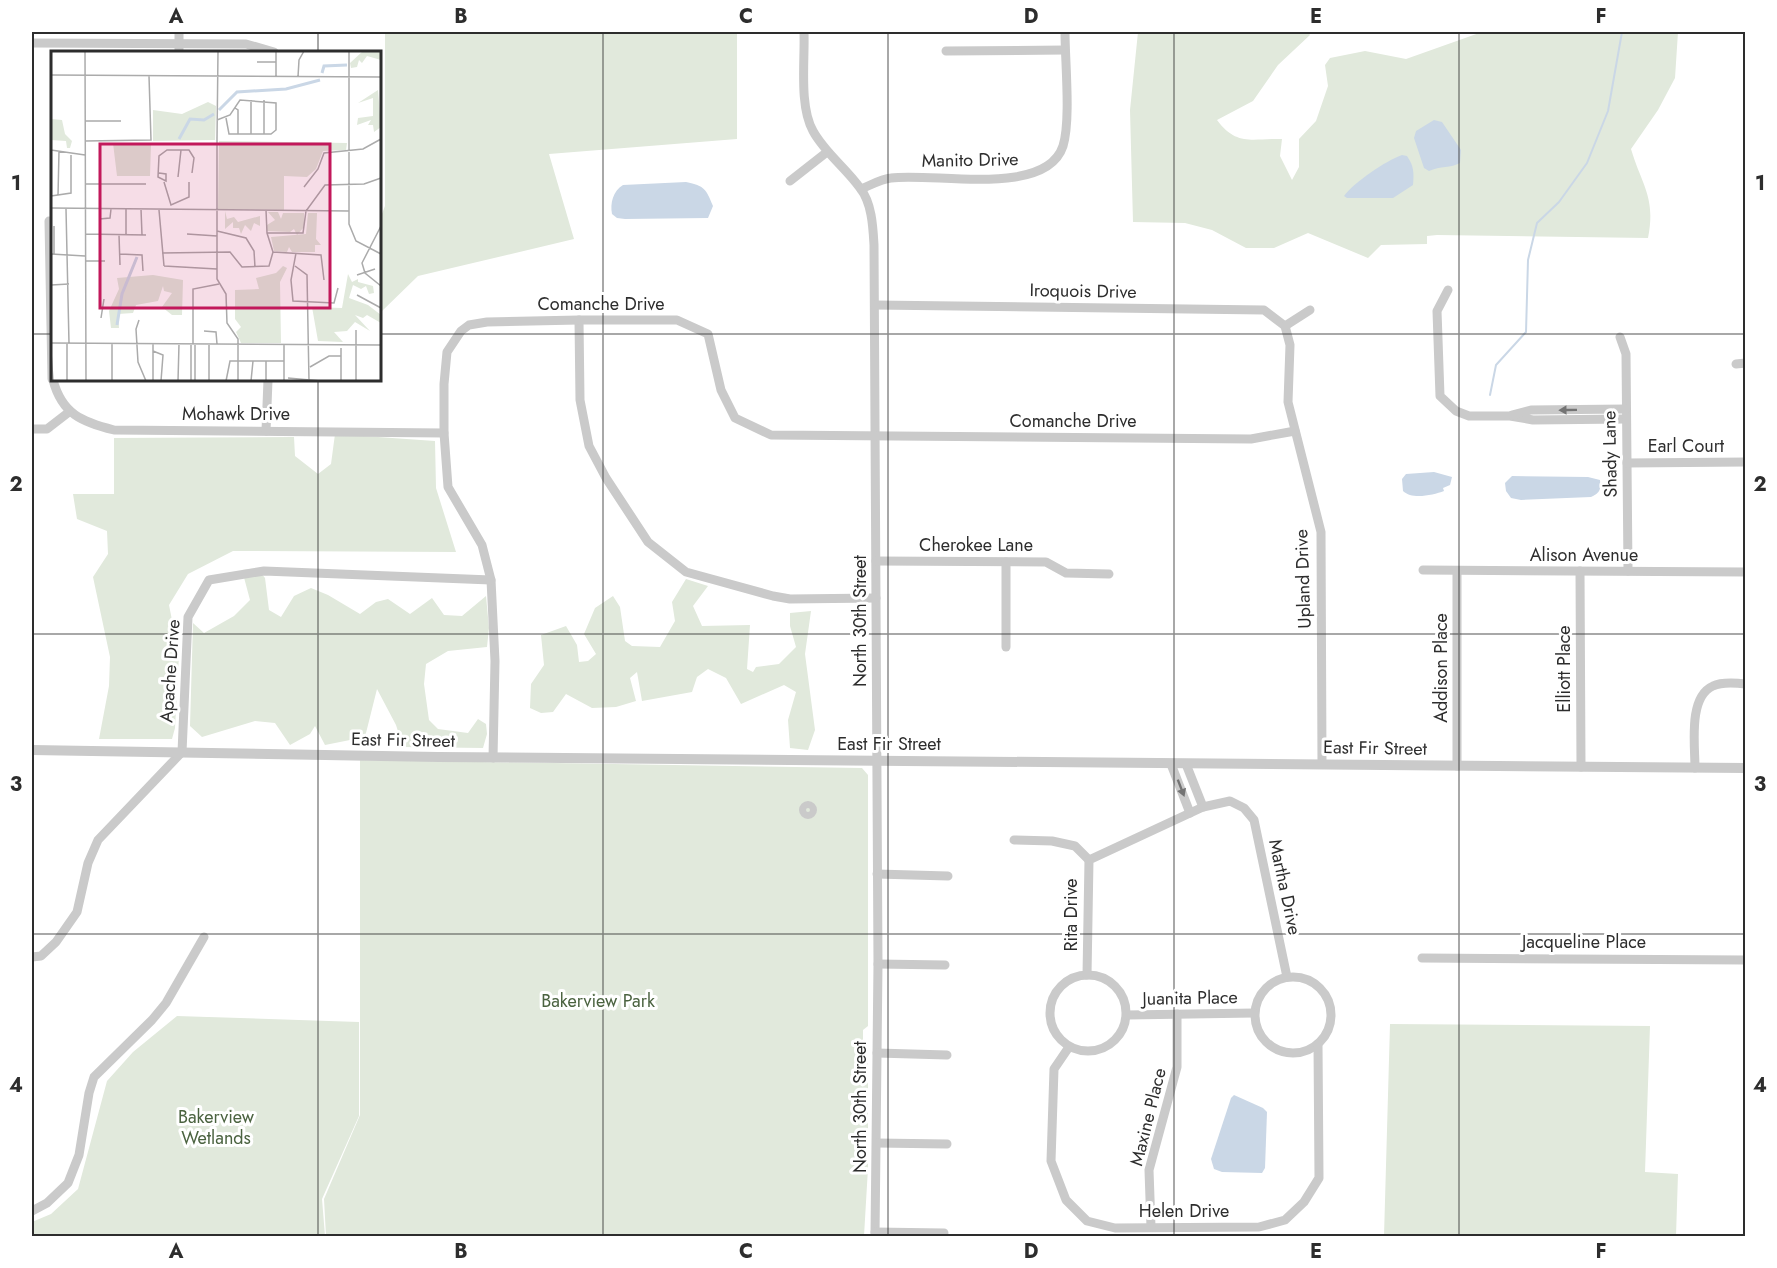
<svg xmlns="http://www.w3.org/2000/svg" width="1777" height="1268" viewBox="0 0 1777 1268" font-family="Jost,sans-serif">
<style>
.green{fill:#e1e9dc}
.water{fill:#cad7e6}
.lines{fill:none;stroke-linecap:round;stroke-linejoin:round}
.stream{stroke:#cad7e6;stroke-width:2}
.pedestrian{stroke:#cacaca;stroke-width:7}
.minor{stroke:#cacaca;stroke-width:9}
.tertiary{stroke:#cacaca;stroke-width:10}
.oneway{fill:#747474}
.grid{fill:none;stroke:#2d2d2d;stroke-width:1.5;stroke-opacity:0.55}
.labels{text-anchor:middle;stroke-width:6;stroke-linejoin:round;paint-order:stroke}
.street-label{font-size:18px;fill:#2d2d2d;stroke:#fff}
.park-label{font-size:18px;fill:#4b6340;stroke:#fff}
.inset-river{fill:none;stroke:#cad7e6;stroke-width:3}
.inset-road{fill:none;stroke:#ababab;stroke-width:1.5}
.view{fill:#c2185b;fill-opacity:0.15;stroke:#c2185b;stroke-width:3}
.inset-edge{fill:none;stroke:#2d2d2d;stroke-width:3}
.neatline{fill:none;stroke:#2d2d2d;stroke-width:2}
.grid-label{font-size:20px;text-anchor:middle;font-weight:bold;fill:#2d2d2d}
</style>
<rect width="100%" height="100%" fill="#fff"/>
<g class="green">
<polygon points="385,32 737,32 737,139 549,154 574,239 418,276 380,313 380,219 385,206"/>
<path d="M1138 32H1308L1310 35 1278 65 1253 101 1217 120C1237 147 1253 138 1282 139L1280 156 1292 180 1299 167V139L1316 121 1328 86 1325 65 1330 58 1365 51 1406 59 1482 32H1678L1675 78 1658 110 1631 149C1642 186 1656 197 1648 238L1437 235 1427 236V244L1381 245 1368 258 1308 233 1274 248H1246L1212 230 1185 223 1133 222 1130 110Z"/>
<polygon points="335,434 435,441 436,488 456,552 233,551 188,574 169,605 179,655 175,728 172,739 99,739 109,686 110,657 93,577 108,554 107,531 77,519 73,494 114,494 114,438 294,437 295,456 318,474 331,464"/>
<polygon points="257,568 265,578 269,610 281,617 294,596 311,588 328,595 360,614 376,602 388,599 410,614 432,598 444,615 462,616 486,596 489,628 487,647 448,651 426,664 424,684 429,720 438,729 468,733 478,719 486,724 487,734 483,748 403,747 396,725 377,689 365,737 325,745 315,726 310,734 290,745 275,723 255,721 202,737 190,726 193,623 204,633 234,616 250,600 242,570"/>
<polygon points="686,579 708,586 693,606 702,626 750,625 747,669 753,672 756,667 779,664 796,647 790,626 790,613 811,611 805,654 815,730 808,750 790,748 788,720 796,692 784,685 741,704 726,678 708,669 697,677 692,692 642,701 637,672 630,678 636,701 616,707 592,708 566,694 553,712 541,713 530,708 531,684 544,665 541,635 566,626 577,645 579,662 588,661 596,654 584,634 595,608 613,596 620,607 625,641 632,646 660,647 675,621 672,602"/>
<polygon points="360,760 862,768 868,775 868,1026 863,1030 863,1052 868,1062 868,1168 864,1236 326,1236 324,1199 360,1115"/>
<polygon points="177,1016 359,1022 359,1116 322,1199 325,1236 32,1236 32,1222 51,1214 78,1189 107,1081 133,1052"/>
<polygon points="1390,1024 1650,1026 1645,1172 1678,1174 1676,1236 1384,1236"/>
</g>
<g class="water">
<path d="M1434 120 1442 122 1461 150 1460 163C1451 168 1440 166 1429 171L1424 168 1414 138 1416 131Z"/>
<path d="M1402 155 1407 156C1414 166 1414 173 1413 185L1393 198H1347L1344 196C1353 183 1387 160 1402 155Z"/>
<path d="M686 182C705 186 706 189 713 206L708 218 625 219 617 218 612 214C610 203 613 191 623 185Z"/>
<path d="M1434 472 1452 477 1450 485 1443 488 1444 491C1433 495 1412 500 1403 491L1402 479 1406 474Z"/>
<path d="M1512 476 1588 477 1600 480C1601 490 1600 493 1591 497L1521 500 1511 498 1506 491 1505 483Z"/>
<polygon points="1234,1095 1263,1108 1267,1112 1265,1168 1262,1173 1222,1172 1214,1169 1211,1159 1231,1098"/>
</g>
<g class="lines">
<polyline class="stream" points="1490,395 1496,365 1526,332 1528,260 1537,223 1559,202 1587,163 1608,111 1622,32"/>
<circle class="pedestrian" cx="808" cy="810" r="5.5"/>
<g class="minor">
<path d="M804 32C805 61 799 106 813 131 825 153 846 168 860 188 872 203 873 227 874 245L878 964 875 1236"/>
<polyline points="32,43 246,44 274,52"/>
<polyline points="946,51 1065,50"/>
<polyline points="179,52 179,32"/>
<polyline points="790,181 827,152"/>
<path d="M861 189C871 185 881 179 891 178 933 172 1046 198 1063 146 1071 120 1065 62 1065 32"/>
<polyline points="49,221 52,379"/>
<polyline points="1448,290 1437,311 1440,396 1456,411 1469,416 1510,416 1533,420 1626,419"/>
<polyline points="875,305 1264,310 1285,326"/>
<polyline points="579,320 580,400 589,446 606,478 648,542 686,572 773,596 790,599 876,598"/>
<polyline points="1285,326 1290,345 1288,402 1321,532 1322,764"/>
<polyline points="1285,326 1310,310"/>
<polyline points="1620,337 1626,354 1628,571"/>
<polyline points="1736,364 1746,363"/>
<path d="M53 380C62 414 82 422 114 430L444 433"/>
<polyline points="1512,415 1531,410 1626,409"/>
<polyline points="32,429 47,429 69,412"/>
<polyline points="266,431 268,380"/>
<polyline points="1627,463 1746,462"/>
<polyline points="876,561 1046,562 1066,573 1109,574"/>
<polyline points="1423,570 1746,572"/>
<polyline points="1457,571 1457,766"/>
<polyline points="1580,571 1581,767"/>
<polyline points="1006,647 1006,562"/>
<polyline points="493,758 495,661 491,580 482,545 448,487 444,433 444,384 447,352 461,331 469,325 487,322 579,320 677,320 708,334 721,390 735,418 771,435 1251,439 1295,431"/>
<polyline points="1171,764 1190,813"/>
<polyline points="1186,764 1203,807"/>
<path d="M1695 768C1695 745 1688 697 1713 686 1721 682 1737 683 1746 684"/>
<polyline points="1014,840 1052,841 1075,846 1089,860"/>
<polyline points="877,874 948,876"/>
<polyline points="32,957 41,956 56,942 77,912 88,863 98,840 182,752 188,617 209,580 264,571 491,580"/>
<polyline points="1422,958 1746,960"/>
<polyline points="878,964 945,965"/>
<circle cx="1088" cy="1013" r="38"/>
<polyline points="1087,975 1089,860 1203,807 1230,801 1244,808 1254,820 1287,977"/>
<circle cx="1293" cy="1015" r="38"/>
<polyline points="1127,1015 1254,1013"/>
<polyline points="1069,1047 1054,1069 1051,1161 1066,1200 1087,1221 1115,1228 1259,1227 1285,1220 1304,1202 1319,1178 1318,1044"/>
<polyline points="877,1053 947,1055"/>
<polyline points="877,1143 947,1144"/>
<polyline points="32,1211 47,1203 68,1183 79,1155 89,1093 94,1077 152,1020 166,1003 204,937"/>
<polyline points="1151,1227 1149,1170 1177,1067 1177,1014"/>
<polyline points="875,1232 944,1233"/>
</g>
<polyline class="tertiary" points="32,750 438,757 1746,768"/>
</g>
<defs><path id="oneway-solid" d="M-6-.8H1V-3.2L6.5 0L1 3.2V.8H-6Z" transform="scale(1.5)"/></defs>
<g class="oneway">
<use href="#oneway-solid" transform="translate(1568 410) rotate(179)"/>
<use href="#oneway-solid" transform="translate(1181 788) rotate(69)"/>
</g>
<path class="grid" d="M318 32V52M603 32V1236M888 32V1236M1174 32V1236M1459 32V1236M32 334H52M380 334H1746M318 380V1236M32 634H1746M32 934H1746"/>
<g class="labels">
<g class="street-label">
<text transform="translate(970 160) rotate(-1)" y="6">Manito Drive</text>
<text transform="translate(1083 291) rotate(1)" y="6">Iroquois Drive</text>
<text x="601" y="310">Comanche Drive</text>
<text x="236" y="420">Mohawk Drive</text>
<text x="1073" y="427">Comanche Drive</text>
<text x="1686" y="452">Earl Court</text>
<text transform="translate(1610 454) rotate(-91)" y="6">Shady Lane</text>
<text x="976" y="551">Cherokee Lane</text>
<text x="1584" y="561">Alison Avenue</text>
<text transform="translate(1303 579) rotate(-92)" y="6">Upland Drive</text>
<text transform="translate(860 621) rotate(-90)" y="6">North 30th Street</text>
<text transform="translate(1441 668) rotate(-90)" y="6">Addison Place</text>
<text transform="translate(1564 669) rotate(-90)" y="6">Elliott Place</text>
<text transform="translate(170 671) rotate(-86)" y="6">Apache Drive</text>
<text transform="translate(403 740) rotate(1)" y="6">East Fir Street</text>
<text x="889" y="750">East Fir Street</text>
<text transform="translate(1375 748) rotate(1)" y="6">East Fir Street</text>
<text transform="translate(1285 887) rotate(78)" y="6">Martha Drive</text>
<text transform="translate(1071 915) rotate(-90)" y="6">Rita Drive</text>
<text x="1584" y="948">Jacqueline Place</text>
<text transform="translate(1190 998) rotate(-1)" y="6">Juanita Place</text>
<text transform="translate(860 1107) rotate(-90)" y="6">North 30th Street</text>
<text transform="translate(1148 1117) rotate(-76)" y="6">Maxine Place</text>
<text x="1184" y="1217">Helen Drive</text>
</g>
<g class="park-label">
<text x="598" y="1007">Bakerview Park</text>
<text x="216" y="1123">Bakerview<tspan x="216" dy="21">Wetlands</tspan></text>
</g>
</g>
<g transform="translate(51 51)">
<rect width="330" height="330" fill="#fff"/>
<path d="M312 0H330V9L316 5 311 12 308 9 306 16 300 17 299 12ZM327 39 330 76 323 81 322 74H317L320 69 306 74 307 67 322 65V47L307 52ZM157 51 165 55 164 89 102 90V59L131 63ZM0 64V68L11 69 14 83 21 90 19 97H16L15 90 0 89ZM168 90 296 92 295 99 272 100 265 118 256 126 233 125V159L167 158ZM62 92 100 93 99 125H66ZM174 160 176 168 183 166 187 171 209 165V175L203 172 200 180 194 174 190 183 188 177H182V171L174 178ZM217 161H227L230 168 232 162H253V176L246 184 243 178 239 181 216 180V174L224 169ZM257 162H266L265 188 270 194H264V201H241L238 196 236 201 223 200 220 186 255 183ZM232 215 236 217 229 231 230 292H190L185 281 190 276 184 268V239L208 238 205 227 225 222ZM297 223 301 231 307 228V231L322 235 323 242 318 243 315 235 310 238 302 234 298 247 317 254 330 264V272L316 264 312 267 304 264 319 280 304 271 296 280 283 281 292 291 267 290 261 256 291 257ZM102 224 132 229 131 264H121L111 256 121 242 113 240 112 235 107 250 85 254 82 262 67 263 68 277H60L58 260 68 238 66 227Z" fill="#e1e9dc"/>
<path class="inset-river" d="M271 22 273 15 296 14M168 59 186 41 235 38 269 29M128 88 139 68 153 69 163 63M66 274 71 243 86 206"/>
<path class="inset-road" d="M34 0 35 330M225 0V25M298 0V173L305 190 330 203M206 11H225M0 24 330 26M247 26 248 9 253 0M213 49V83M184 57 187 59V83M166 69 179 64 189 49 225 52V79L220 83H178L175 67M34 70H70M200 83V49M166 86V228L175 243 176 272 187 288V330M166 88 167 0M34 90 100 89 98 25M0 99 34 104M108 122 115 123V130L107 126 108 105 116 99H138L143 107 141 122M127 126 130 99M113 131 120 154 138 146V131M34 133H95M253 136 267 118 273 102 312 98 330 88M0 145 20 142V104M7 145 8 100M0 157 298 160M15 158 18 292M75 158V184M90 158 91 184M108 159 113 215M48 168 59 167 60 158M3 175V203M330 175 311 212 314 222 330 235M166 180 195 187 203 200 204 216M216 182H252L255 160 274 134 313 133 330 127M34 183 95 184M136 183 166 185M68 184 69 214M222 201 270 204 273 229M111 202 179 201 191 216 218 215 222 201 216 182 215 159M245 202 240 229 242 250 283 252 287 237M0 203 34 205M69 203 91 204 92 220M34 210H54M113 215 166 218M244 215 256 224 258 330M306 224 324 218M0 234 18 233M306 244 330 257M50 267 53 248M88 269 85 278 87 311 95 330M305 279V330M153 280 165 281 166 293M0 292 330 294M16 292V330M102 293V330M140 293V330M142 293V238L168 233M144 293V330M158 293V330M233 294V330M102 300 112 304 110 330M0 301 2 330M259 316 278 305H290M237 327 270 330M61 330V293M127 330 128 293M175 330 179 310H233M200 330 202 310M215 330V310M290 330V297"/>
<path class="view" d="M49 93H279V257H49Z"/>
<rect width="330" height="330" class="inset-edge"/>
</g>
<rect width="1777" height="1268" fill="none" stroke="#ffffff" stroke-width="66"/>
<rect x="33" y="33" width="1711" height="1202" class="neatline"/>
<g class="grid-label">
<text x="176" y="23">A</text>
<text x="461" y="23">B</text>
<text x="746" y="23">C</text>
<text x="1031" y="23">D</text>
<text x="1316" y="23">E</text>
<text x="1601" y="23">F</text>
<text x="16" y="190">1</text>
<text x="1760" y="190">1</text>
<text x="16" y="491">2</text>
<text x="1760" y="491">2</text>
<text x="16" y="791">3</text>
<text x="1760" y="791">3</text>
<text x="16" y="1092">4</text>
<text x="1760" y="1092">4</text>
<text x="176" y="1258">A</text>
<text x="461" y="1258">B</text>
<text x="746" y="1258">C</text>
<text x="1031" y="1258">D</text>
<text x="1316" y="1258">E</text>
<text x="1601" y="1258">F</text>
</g>
</svg>
